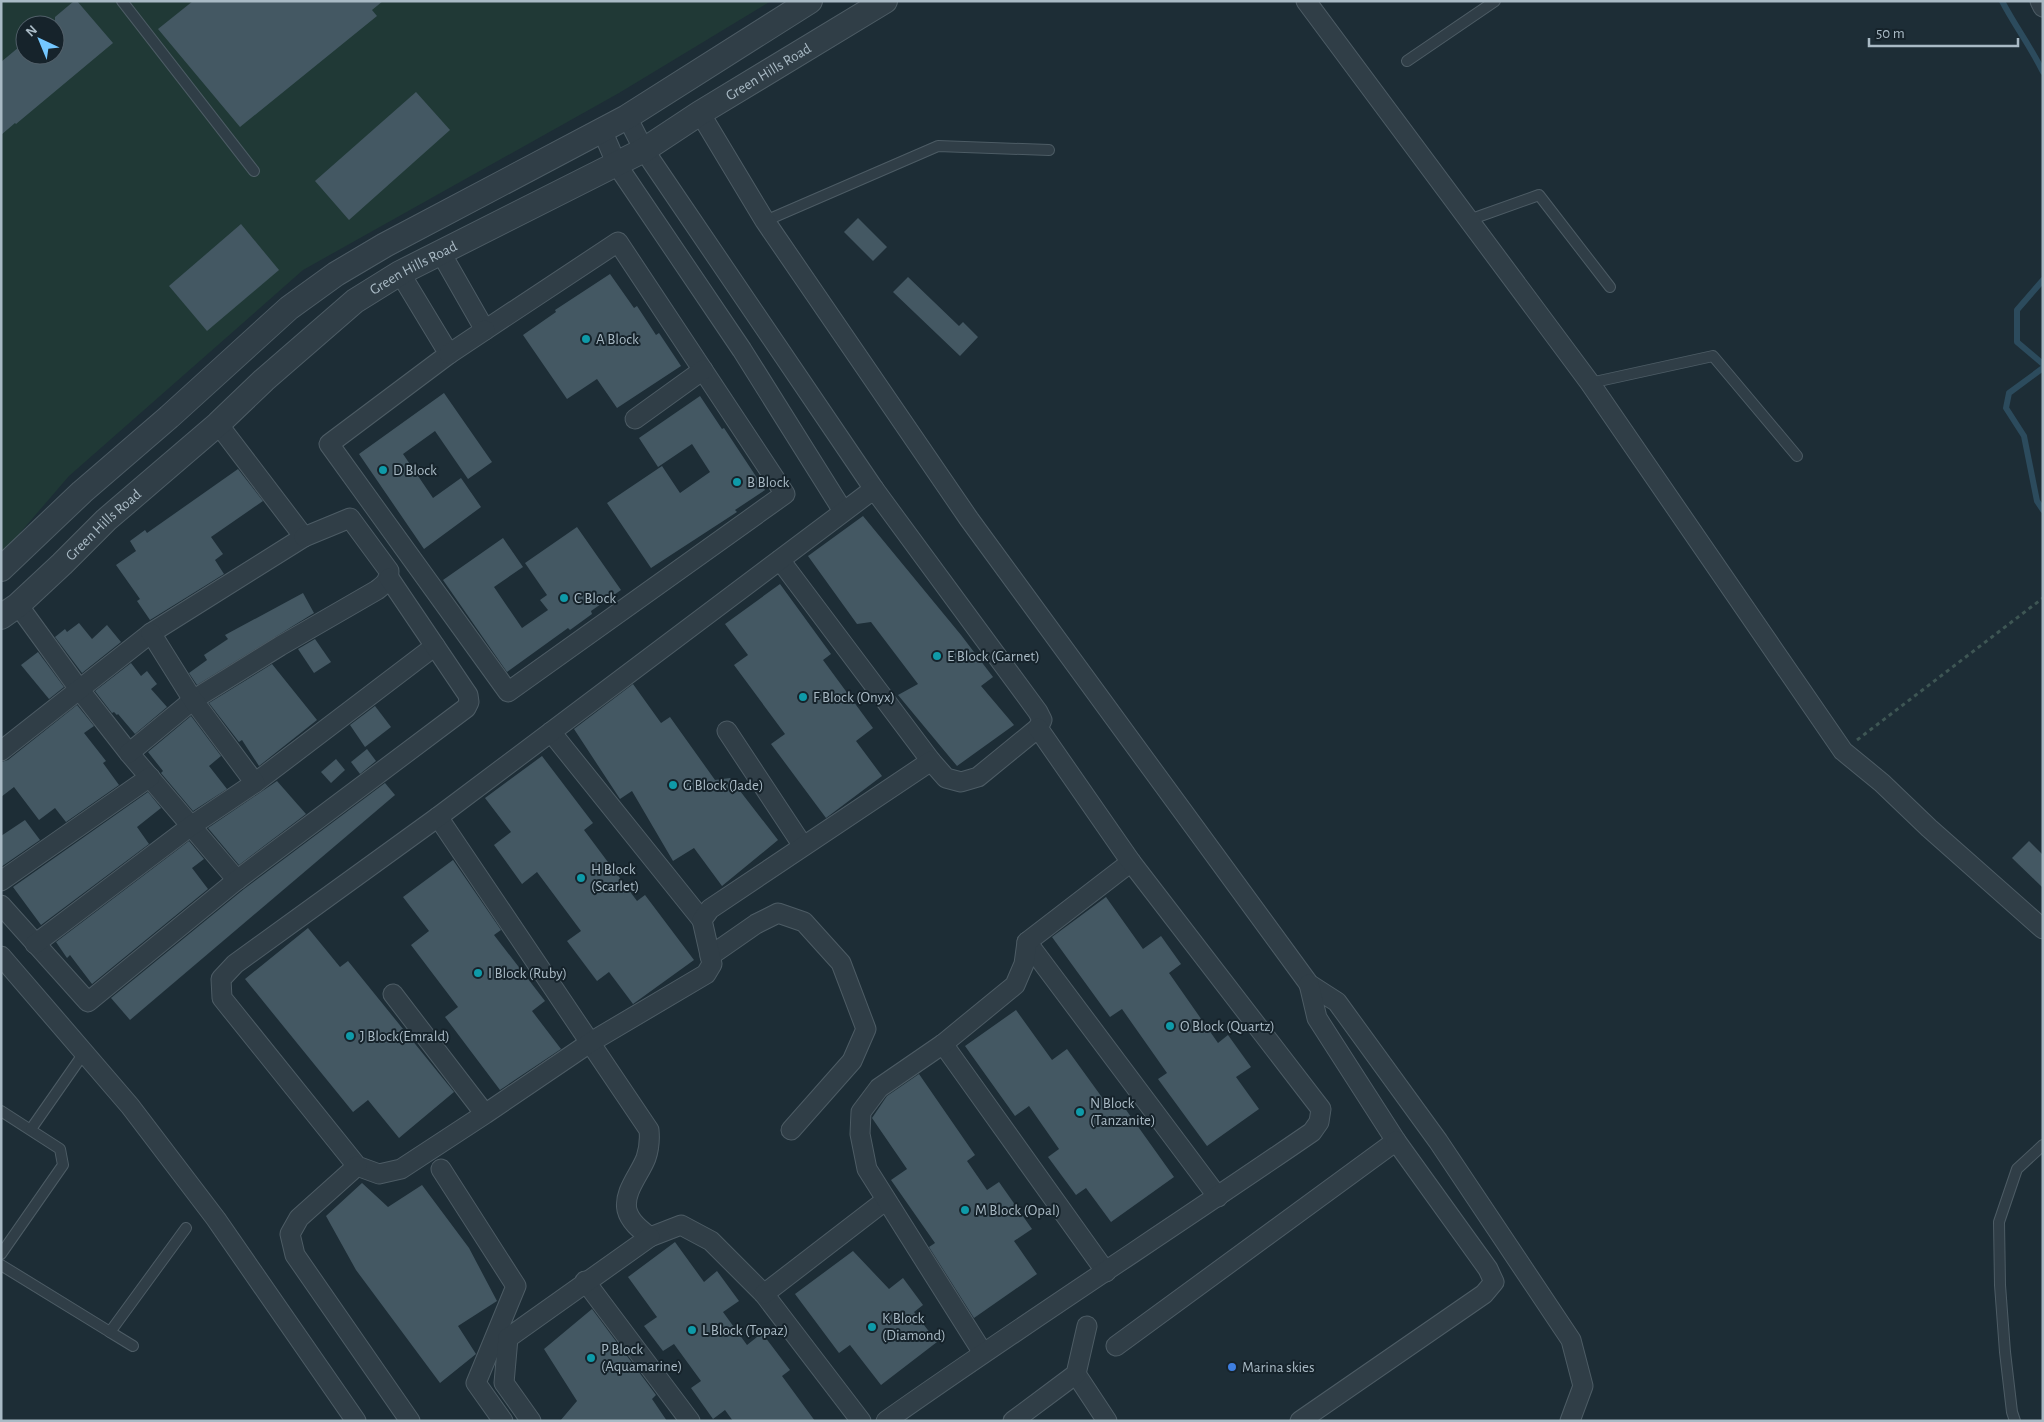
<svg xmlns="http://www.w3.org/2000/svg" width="2044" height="1422" viewBox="0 0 2044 1422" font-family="'Alegreya Sans',sans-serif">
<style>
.green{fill:#203936;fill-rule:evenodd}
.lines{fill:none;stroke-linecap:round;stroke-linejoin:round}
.stream{stroke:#2c4b5d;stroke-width:6}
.building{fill:#445863}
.service-casing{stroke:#4d5c65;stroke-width:12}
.minor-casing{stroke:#4d5c65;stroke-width:21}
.tertiary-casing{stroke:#4d5c65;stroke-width:26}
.path{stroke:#3e5654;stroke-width:3;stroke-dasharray:4 4;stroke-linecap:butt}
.service{stroke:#303e47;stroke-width:10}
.minor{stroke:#303e47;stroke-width:19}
.tertiary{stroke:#303e47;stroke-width:24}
.culture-dot{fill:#0f9aa8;stroke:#16232b;stroke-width:2}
.shop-dot{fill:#3f7fe0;stroke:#16232b;stroke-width:2}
.labels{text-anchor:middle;stroke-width:4;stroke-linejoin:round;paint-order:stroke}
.street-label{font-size:15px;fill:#a9bac5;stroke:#16232b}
.poi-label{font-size:15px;fill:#a9bac5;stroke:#16232b;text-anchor:start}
</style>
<rect width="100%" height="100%" fill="#1d2d36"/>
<path class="green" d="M1 1H771L619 93 303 270 69 476 1 555ZM25 25H55V55H25Z"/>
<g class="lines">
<g class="stream">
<path d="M2002 1C2015 26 2031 47 2043 72"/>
<polyline points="2043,280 2017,310 2017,342 2043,364"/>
<polyline points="2043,368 2009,393 2006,408 2024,436 2037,501 2043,510"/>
</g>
</g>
<g class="building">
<polygon points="74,1 77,1 113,43 16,124 15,123 1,135 1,62 25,42 25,55 55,55 55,17"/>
<polygon points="193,1 383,1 372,10 377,16 240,127 158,29"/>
<polygon points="416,92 450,130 349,220 315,181"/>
<polygon points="858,218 887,247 873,261 844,232"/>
<polygon points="241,224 279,270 207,331 169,286"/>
<polygon points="610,274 634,308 637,306 656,335 659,333 681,366 617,408 597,379 567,399 523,335 556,312 555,310"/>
<polygon points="908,277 959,326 963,322 978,337 960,356 893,292"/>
<polygon points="444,393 492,462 468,479 435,431 403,454 433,498 461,478 481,507 424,549 359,454"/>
<polygon points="700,396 722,429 724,428 765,490 735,510 737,512 651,568 607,503 662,466 680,493 710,472 692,444 658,467 639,438"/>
<polygon points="238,469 263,501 211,537 223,554 215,560 224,574 150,620 137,601 140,599 116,565 136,551 130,541 145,530 147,533"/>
<polygon points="863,516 961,635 993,677 981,686 1014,725 957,766 898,695 918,684 871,622 857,624 808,556"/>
<polygon points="577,527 621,590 591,611 592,614 570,630 568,628 507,672 443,580 503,538 523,567 494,587 522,628 548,610 540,600 547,595 525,563"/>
<polygon points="780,584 831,654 823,660 873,728 856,741 882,776 826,818 771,744 785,734 734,665 748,655 725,624"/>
<polygon points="303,593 314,613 197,685 189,673 207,660 204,655 228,639 225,635"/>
<polygon points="79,623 92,639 107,625 121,642 82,673 55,637 65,629 67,632"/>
<polygon points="315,639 331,662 314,673 298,649"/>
<polygon points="38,652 64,687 49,699 21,665"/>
<polygon points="131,663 141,676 147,671 157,684 151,689 167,707 135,734 118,714 117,715 114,712 112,713 95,691"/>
<polygon points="272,664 317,720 259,766 242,740 239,742 209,703"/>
<polygon points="633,684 661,723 670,717 715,780 730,778 778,840 722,886 694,848 673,861 632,791 620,799 574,729"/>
<polygon points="77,705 94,726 84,733 106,761 103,763 119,785 66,822 55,808 39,820 14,787 1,797 1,762 8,760"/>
<polygon points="375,706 391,727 365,747 350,725"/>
<polygon points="191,716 221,756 209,766 227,789 193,811 161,773 163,771 148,752"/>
<polygon points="367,749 376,761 360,774 351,762"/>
<polygon points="542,756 593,823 584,830 637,901 645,895 694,960 633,1004 609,972 597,981 567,941 581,931 537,872 522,884 494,845 511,832 485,798"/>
<polygon points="336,759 345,770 331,783 321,772"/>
<polygon points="277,781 306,814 239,865 208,828"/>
<polygon points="385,783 395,795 130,1020 111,998 244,889"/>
<polygon points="148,792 161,808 137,827 149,844 41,925 13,887"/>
<polygon points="25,820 40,840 1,867 1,836"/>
<polygon points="189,841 204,859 192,868 208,889 92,984 70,955 67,958 56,942"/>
<polygon points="2029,841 2043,855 2043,888 2012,858"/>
<polygon points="453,860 501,930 494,935 545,1001 532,1011 561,1049 500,1090 445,1017 458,1007 411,945 429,931 403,897"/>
<polygon points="1106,897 1143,949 1161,936 1181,964 1169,973 1218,1043 1228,1035 1251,1067 1236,1077 1259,1109 1207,1146 1158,1079 1167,1073 1122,1009 1110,1017 1052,937"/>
<polygon points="308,928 340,967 348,961 454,1092 399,1138 368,1100 353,1112 245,979"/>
<polygon points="1016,1010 1052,1060 1067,1049 1109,1107 1119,1100 1174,1177 1111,1222 1086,1188 1076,1195 1048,1157 1059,1149 1029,1106 1015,1116 965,1046"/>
<polygon points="919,1074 975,1155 967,1161 987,1190 999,1182 1032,1229 1014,1241 1037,1274 974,1318 929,1247 935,1243 891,1180 907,1169 872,1118 887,1096"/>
<polygon points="362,1183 388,1207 422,1185 469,1248 497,1301 458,1326 476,1354 440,1383 356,1270 326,1216"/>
<polygon points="675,1242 704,1282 717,1271 739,1301 723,1312 747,1345 762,1333 790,1370 782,1376 815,1421 733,1421 725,1410 713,1419 691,1388 701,1381 674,1344 663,1351 644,1326 657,1317 628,1277"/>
<polygon points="853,1251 889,1289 903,1278 923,1305 914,1312 937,1342 881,1385 850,1345 839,1353 795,1294"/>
<polygon points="592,1309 656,1395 652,1399 667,1421 560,1421 577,1401 544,1349"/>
</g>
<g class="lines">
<g class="service-casing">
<g id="service">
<polyline points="122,1 254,171"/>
<polyline points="1407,61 1495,1"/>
<polyline points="1469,220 1539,195 1610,287"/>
<polyline points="765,221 938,146 1049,150"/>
<polyline points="1590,383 1713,356 1797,456"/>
<polyline points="1,1111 60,1149 63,1165 1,1254"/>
<polyline points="31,1129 84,1053"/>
<polyline points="1,1265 110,1332 186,1228"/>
<polyline points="110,1332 133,1346"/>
<polyline points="2015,1421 2012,1412 2005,1352 2000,1285 1999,1222 2017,1169 2043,1145"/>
</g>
</g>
<g class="minor-casing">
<g id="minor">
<polyline points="1306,1 1590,383 1843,751 1882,783 1929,828 2043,929"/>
<polyline points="2040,1 2043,7"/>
<polyline points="700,113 765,221 969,519 1309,984 1337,1002 1438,1141 1571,1340 1583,1386 1570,1421"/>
<polyline points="627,117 644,150 874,489"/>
<polyline points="602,130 617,165 742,350 843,511"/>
<polyline points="400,273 449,354 329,444 508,692 785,494 618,242 485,330 441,253"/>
<polyline points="449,354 485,330"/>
<polyline points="635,419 703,370"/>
<polyline points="780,560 931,761"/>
<polyline points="18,605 79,689 129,753 237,880"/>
<polyline points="727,731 803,846"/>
<polyline points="551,732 702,920"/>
<polyline points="1,751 151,633 304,537 218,424"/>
<path d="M129 753 193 700 280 646 377 590C385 584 389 580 389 571L350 518 304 537"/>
<polyline points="255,783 435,646"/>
<path d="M438 817 649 1130C650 1140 649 1149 646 1158 640 1174 623 1192 627 1210 630 1222 641 1230 650 1237L681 1225 711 1241 764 1294 861 1421"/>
<polyline points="1,881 150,777"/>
<polyline points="1,905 88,1002 237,880 466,708 469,702 468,695 389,578"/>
<polyline points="1027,942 1218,1197"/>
<polyline points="35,944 191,826 255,783 193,700 151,633"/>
<polyline points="1,956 130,1106 216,1219 356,1421"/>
<polyline points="710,956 756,924 778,913 804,922 841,963 866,1029 852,1061 791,1130"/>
<polyline points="393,994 485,1114 591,1042 706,974 712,964 702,920 710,909 931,761 946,778 961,782 978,777 1038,728 1042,720 1038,712 874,489 438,817 235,964 221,979 222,998 357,1166 379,1174 401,1169 485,1114"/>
<polyline points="943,1044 1106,1272"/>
<polyline points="357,1166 299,1218 290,1234 295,1255 410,1421"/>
<polyline points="441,1169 516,1286 476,1383 503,1421"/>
<polyline points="585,1281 690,1421"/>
<polyline points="764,1294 886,1200"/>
<polyline points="1116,1346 1396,1141 1317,1018 1309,984"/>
<polyline points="983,1353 867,1169 860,1134 861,1112 879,1088 943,1044 1015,985 1024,964 1027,942 1131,862"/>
<polyline points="1076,1374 1107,1421"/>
<polyline points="531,1421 504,1383 508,1338 650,1237"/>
<path d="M886 1421C1026 1322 1171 1229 1312 1132L1319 1122 1321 1109 1131 862 1038 728"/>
<polyline points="1013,1421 1076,1374 1087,1326"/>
<polyline points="1300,1421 1484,1294 1494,1282 1488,1269 1396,1141"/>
</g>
</g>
<g class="tertiary-casing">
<g id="tertiary">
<polyline points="1,569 82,492 169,417 289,308 336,274 385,245 627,117 810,1"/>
<path id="s1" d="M1 617 18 605 62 564 106 520 218 424 264 380 355 301 400 273 644 150 700 113 885 1"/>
</g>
</g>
<polyline class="path" points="1857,740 2043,598"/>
<use href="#service" class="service"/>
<use href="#minor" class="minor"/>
<use href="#tertiary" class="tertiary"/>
</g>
<g class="culture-dot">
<circle cx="586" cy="339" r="5"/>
<circle cx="383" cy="470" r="5"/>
<circle cx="737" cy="482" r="5"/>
<circle cx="564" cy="598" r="5"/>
<circle cx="937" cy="656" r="5"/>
<circle cx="803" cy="697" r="5"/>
<circle cx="673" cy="785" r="5"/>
<circle cx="581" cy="878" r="5"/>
<circle cx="478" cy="973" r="5"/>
<circle cx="1170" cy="1026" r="5"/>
<circle cx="350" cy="1036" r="5"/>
<circle cx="1080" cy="1112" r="5"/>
<circle cx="965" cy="1210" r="5"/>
<circle cx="872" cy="1327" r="5"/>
<circle cx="692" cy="1330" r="5"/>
<circle cx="591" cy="1358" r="5"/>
</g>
<circle class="shop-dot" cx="1232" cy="1367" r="5"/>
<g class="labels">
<g class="street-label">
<text dy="5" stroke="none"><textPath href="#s1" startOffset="948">Green Hills Road</textPath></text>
<text dy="5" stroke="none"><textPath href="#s1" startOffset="542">Green Hills Road</textPath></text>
<text dy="5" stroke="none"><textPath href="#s1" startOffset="138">Green Hills Road</textPath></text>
</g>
<g class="poi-label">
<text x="596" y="344">A Block</text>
<text x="393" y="475">D Block</text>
<text x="747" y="487">B Block</text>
<text x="574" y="603">C Block</text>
<text x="947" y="661">E Block (Garnet)</text>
<text x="813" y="702">F Block (Onyx)</text>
<text x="683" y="790">G Block (Jade)</text>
<text x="591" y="874">H Block<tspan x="591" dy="17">(Scarlet)</tspan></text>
<text x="488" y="978">I Block (Ruby)</text>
<text x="1180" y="1031">O Block (Quartz)</text>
<text x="360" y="1041">J Block(Emrald)</text>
<text x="1090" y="1108">N Block<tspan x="1090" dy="17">(Tanzanite)</tspan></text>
<text x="975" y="1215">M Block (Opal)</text>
<text x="882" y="1323">K Block<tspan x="882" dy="17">(Diamond)</tspan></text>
<text x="702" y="1335">L Block (Topaz)</text>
<text x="601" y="1354">P Block<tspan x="601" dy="17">(Aquamarine)</tspan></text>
<text x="1242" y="1372">Marina skies</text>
</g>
</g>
<rect width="2044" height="1422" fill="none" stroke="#a9bac5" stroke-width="5"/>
<g transform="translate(40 40) rotate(316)"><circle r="24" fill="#16232b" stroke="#515f69"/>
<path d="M0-4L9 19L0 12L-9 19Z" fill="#74c7ff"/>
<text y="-8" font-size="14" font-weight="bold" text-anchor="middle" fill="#a9bac5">N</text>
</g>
<path d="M1869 38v8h149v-8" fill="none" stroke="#a9bac5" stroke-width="2.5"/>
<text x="1876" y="38" font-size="15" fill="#a9bac5" stroke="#16232b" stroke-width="4" paint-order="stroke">50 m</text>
</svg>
